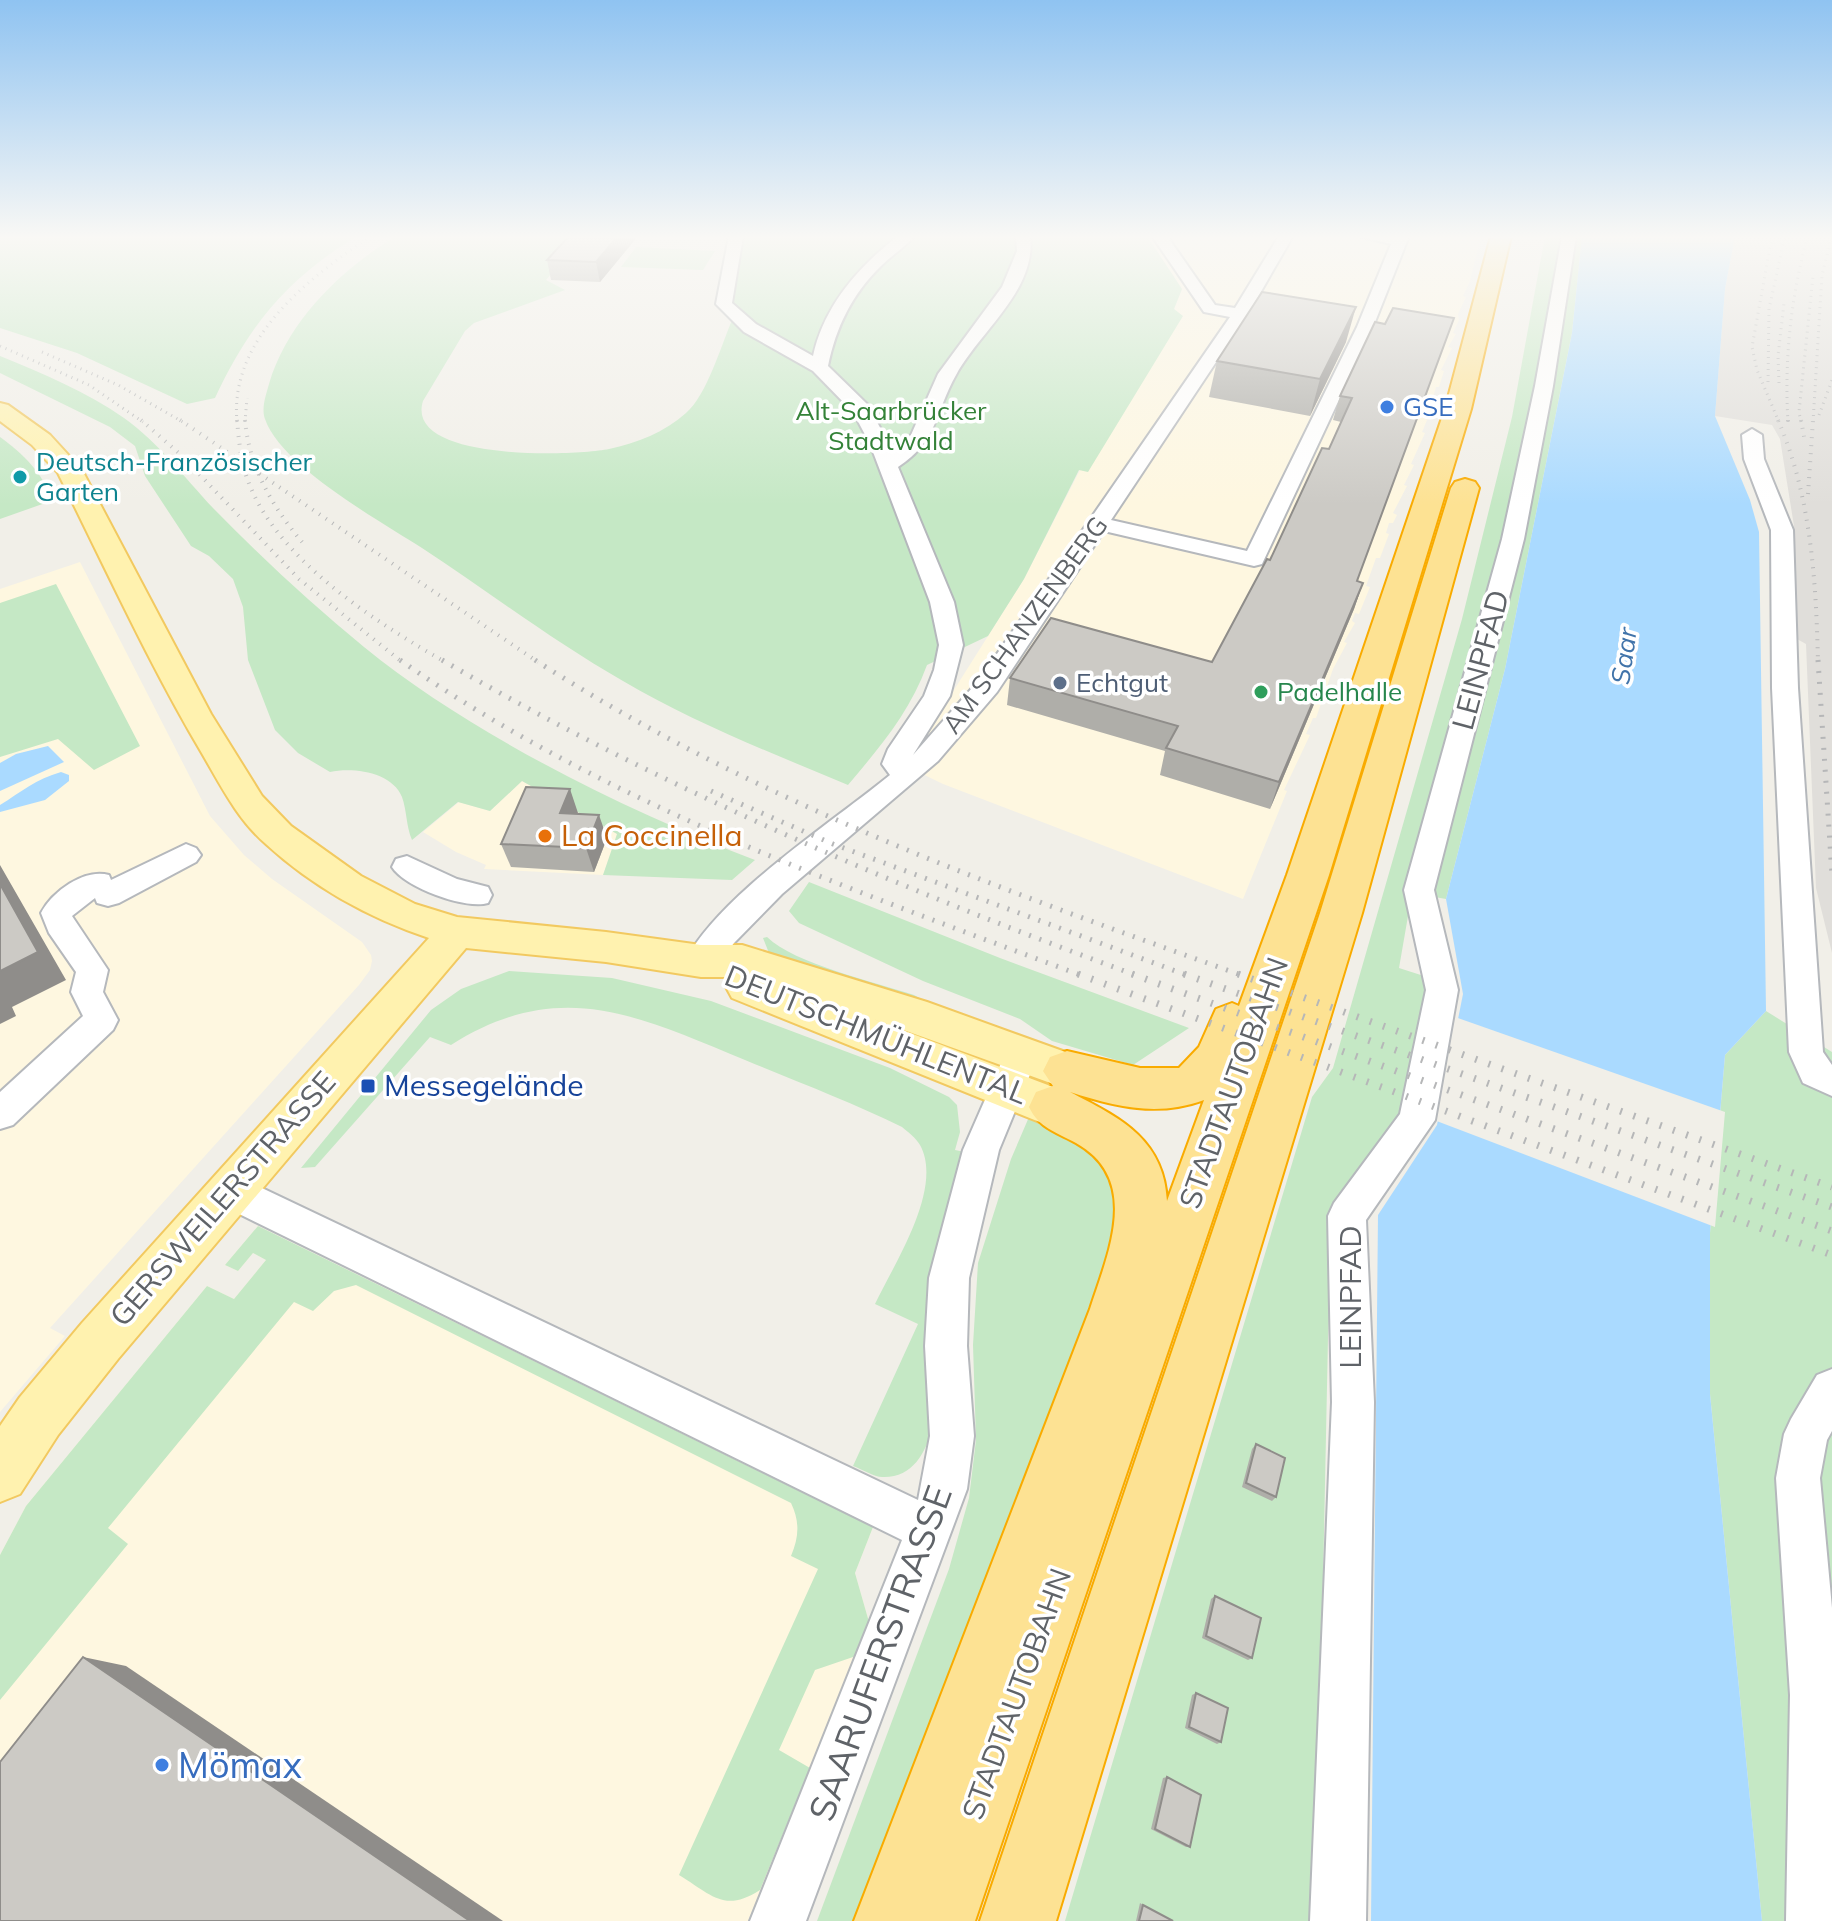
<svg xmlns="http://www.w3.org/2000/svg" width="1832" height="1921" viewBox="0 0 1832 1921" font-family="Mulish,sans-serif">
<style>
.commercial{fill:#fef7e0}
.industrial{fill:#e0deda}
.green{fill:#c5e8c5}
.water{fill:#aadaff}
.pier{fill:#f1efe8}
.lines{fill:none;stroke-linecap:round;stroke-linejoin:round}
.minor-casing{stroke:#b5b8bc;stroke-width:4}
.major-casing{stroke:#f2c960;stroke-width:4}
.highway-casing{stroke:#f9ab00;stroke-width:4}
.minor{fill:#fff;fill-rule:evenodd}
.major{fill:#fff2af;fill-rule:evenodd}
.highway{fill:#fde293;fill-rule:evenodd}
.rail-far3{stroke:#b6b7b8;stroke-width:3;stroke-dasharray:1 5;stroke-linecap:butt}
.rail-far2{stroke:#b6b7b8;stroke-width:4;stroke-dasharray:1 7;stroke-linecap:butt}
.rail-far1{stroke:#b6b7b8;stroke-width:5;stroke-dasharray:2 9;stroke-linecap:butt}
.rail{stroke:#b6b7b8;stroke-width:7;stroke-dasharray:2 12;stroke-linecap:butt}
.wall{fill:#afaea9}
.shaded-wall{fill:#8f8d8a}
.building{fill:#cccac5;stroke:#8f8d8a;stroke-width:2}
.shop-dot{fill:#3f7fe0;stroke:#fff;stroke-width:3}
.culture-dot{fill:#0f9aa8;stroke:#fff;stroke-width:3}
.service-dot{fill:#5c6f8a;stroke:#fff;stroke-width:3}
.leisure-dot{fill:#2e9e5b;stroke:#fff;stroke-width:3}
.food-dot{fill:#e8710a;stroke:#fff;stroke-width:3}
.transit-dot{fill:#1a4fb4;stroke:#fff;stroke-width:3}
.labels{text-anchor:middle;stroke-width:7;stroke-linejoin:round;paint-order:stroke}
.far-shop-label{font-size:26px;fill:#366cbe;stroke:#fff;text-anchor:start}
.far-park-label{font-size:26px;fill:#348238;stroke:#fff}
.far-culture-label{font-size:26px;fill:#0d838f;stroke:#fff;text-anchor:start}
.far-street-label{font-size:26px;fill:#5f6368;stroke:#fff}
.far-water-label{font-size:26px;font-style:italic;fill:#4174aa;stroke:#fff}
.far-service-label{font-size:26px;fill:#4e5e75;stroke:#fff;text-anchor:start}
.far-leisure-label{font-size:26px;fill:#27864d;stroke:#fff;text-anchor:start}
.street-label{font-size:30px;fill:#5f6368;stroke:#fff}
.food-label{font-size:30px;fill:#c56008;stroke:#fff;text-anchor:start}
.transit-label{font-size:30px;fill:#164399;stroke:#fff;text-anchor:start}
.near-street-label{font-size:36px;fill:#5f6368;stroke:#fff}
.near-shop-label{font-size:36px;fill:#366cbe;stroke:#fff;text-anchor:start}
</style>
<rect width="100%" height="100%" fill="#f1efe8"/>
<g class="commercial">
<polygon points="1147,236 1481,236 1470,281 1463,296 1466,297 1458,314 1459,320 1453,333 1456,334 1448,347 1452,348 1441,370 1444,371 1439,387 1436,387 1431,405 1433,406 1422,432 1425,433 1411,464 1414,465 1404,485 1407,486 1393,513 1397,515 1393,523 1389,523 1386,533 1389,534 1380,558 1376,558 1366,586 1370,587 1359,614 1355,613 1352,621 1355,623 1344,642 1347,643 1333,669 1316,718 1313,718 1306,734 1310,735 1284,790 1287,791 1243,899 943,784 906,766 1024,579 1080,470 1182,316 1174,309 1182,289"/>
<polygon points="80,562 210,816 244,855 272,879 362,942 371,955 372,961 370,970 359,985 50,1328 65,1336 0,1412 0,589"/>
<polygon points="522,781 618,834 603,875 484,869 486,865 456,852 423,832 459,802 490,811"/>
<polygon points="258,1226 873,1527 855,1573 869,1622 748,1921 0,1921 0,1555 26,1506 207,1286 234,1299 266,1260 253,1253 238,1271 225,1265"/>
</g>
<polygon class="industrial" points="1735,236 1832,236 1832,953 1816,888 1806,644 1797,639 1794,526 1780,439 1772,425 1715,416 1725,289"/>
<g class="green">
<path d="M0 236H357C287 279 249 325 215 398L187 404 77 353 0 328Z"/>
<path d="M396 236H583L546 280 565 290 474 323 465 331 423 401C404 462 574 456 609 449 637 443 665 432 686 413 707 395 721 346 732 320L720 304 736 236H1147L1182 289 1174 309 1183 316 1088 472 1079 470 1024 579 988 636 927 665C910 712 880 747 848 785 772 753 694 723 623 681 553 641 489 592 422 548 380 521 281 466 265 419 261 408 266 395 269 384 288 320 341 270 396 236Z"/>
<polygon points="1545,236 1582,236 1572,333 1505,669 1446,899 1412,893 1399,968 1427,977 1401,1119 1334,1210 1328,1338 1316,1921 1065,1921 1312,1097 1333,1068 1462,619 1512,417"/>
<polygon points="636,247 715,251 703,270 621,267"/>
<path d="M0 356C42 373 87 392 124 418 159 443 184 477 213 508 261 557 311 604 364 647 471 734 626 811 755 860L732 880 603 875 617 834 522 781 490 811 458 802 412 840C406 826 407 811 402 797 392 772 353 767 330 772L298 753 275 730 248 660 243 607 233 579 209 556 191 546 145 476 135 446 110 427 0 373Z"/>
<path d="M0 437C22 453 45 474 51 501L0 519Z"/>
<polygon points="56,584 140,746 94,770 58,739 0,757 0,603"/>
<polygon points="809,882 1000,958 1189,1028 1133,1065 1052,1041 1020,1019 923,981 799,923 789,911"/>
<path d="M767 937C795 964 875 982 914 995L923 1000V1005L777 958 769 953 763 938Z"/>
<path d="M509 971 612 978 711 1001 890 1068 949 1097 957 1105 960 1132 955 1150 965 1152 932 1430C925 1453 913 1477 884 1477 875 1478 862 1469 853 1466L918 1324 875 1304C894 1264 944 1188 920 1145 916 1138 908 1132 902 1127 851 1102 798 1082 745 1060 638 1016 560 976 451 1045L430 1037 315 1167 301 1168 431 1010 461 989Z"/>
<polygon points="1766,1011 1832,1052 1832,1921 1762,1921 1710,1394 1710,1233 1725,1055"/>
<polygon points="1029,1117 1058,1128 1109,1161 1124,1230 870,1921 817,1921 949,1569 969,1498 976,1440 973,1345 978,1263 1011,1159"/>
<path d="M258 1226 873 1527 855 1573 869 1622 856 1656 815 1670 779 1750 810 1768 760 1890C724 1913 712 1895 679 1875L818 1569 791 1556C799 1537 800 1522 791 1503L356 1285 334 1291 313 1311 294 1302 108 1528 128 1544 0 1700V1555L26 1506 207 1286 234 1299 266 1260 253 1253 238 1271 225 1265Z"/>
</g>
<g class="water">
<polygon points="1582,236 1735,236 1725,289 1715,416 1750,500 1759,532 1766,1011 1725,1055 1710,1233 1710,1394 1762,1921 1371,1921 1378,1215 1437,1125 1463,994 1446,899 1505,669 1572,333"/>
<polygon points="48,746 64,762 0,791 0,763 16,754"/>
<path d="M61 772 69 775V781L45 800 0 812V805C21 792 36 779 61 772Z"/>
</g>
<polygon class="pier" points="1455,1017 1725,1112 1715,1227 1434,1120"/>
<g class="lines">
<g class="minor-casing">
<g id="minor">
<path d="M729 236H743L732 303 756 324 813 356C824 306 858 267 898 236H915C905 247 892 255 881 266 852 294 836 327 828 366L868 405 893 452 911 435 938 374 1002 287 1017 251 1016 236H1030C1037 290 980 331 956 375 935 412 938 441 898 467L954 602 963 645 950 696 913 755 979 680 1230 317 1204 312 1152 236H1167L1215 305 1235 308 1279 236H1293L1248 314 1111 520 1247 551 1357 327 1391 244 1358 236H1409L1373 327 1262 564 1254 566 1104 531 997 692 938 761 782 894 734 943 712 970 701 973 690 970 685 961C721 894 830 824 890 775L882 764 888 749 924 696 934 670 939 645 930 602 870 444 853 412 813 371 744 332 716 304Z"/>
<polygon points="1562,236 1576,236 1553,386 1524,539 1434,890 1458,990 1435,1120 1366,1220 1374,1402 1366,1921 1310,1921 1332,1402 1328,1216 1334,1203 1400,1114 1426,990 1404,890 1502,539 1535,386"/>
<polygon points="1752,429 1762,435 1764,459 1793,530 1798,688 1823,1052 1832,1065 1832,1096 1803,1083 1789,1052 1772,688 1771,530 1744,459 1742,435"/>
<path d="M186 844 196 848 201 855 196 862 119 903 108 906 97 903 95 898 72 916 108 970 103 992 118 1020 113 1030 13 1125 0 1129V1092L83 1016 71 992 76 972 49 933 41 913C52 892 84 868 109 875L111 880Z"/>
<path d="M407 856 457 879 488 887 492 895 488 903C466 910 404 887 392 867L396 859Z"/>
<polygon points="1021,1041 1033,1045 1038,1055 999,1150 969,1278 967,1346 974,1436 967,1489 806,1921 750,1921 902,1540 217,1203 211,1191 217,1179 230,1174 243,1179 918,1500 930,1436 925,1346 929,1278 963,1150 1009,1045"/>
<polygon points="1832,1369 1832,1431 1827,1440 1820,1478 1832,1608 1832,1921 1786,1921 1790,1695 1776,1478 1784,1434 1791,1419 1817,1375"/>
</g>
</g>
<g class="major-casing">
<path id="major" d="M0 403 8 405 50 435 82 470 211 714 262 796 291 826 361 876 415 904 457 917 606 932 701 945H742L927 1002 1082 1058 1089 1071 1082 1084 1067 1089 873 1019 1069 1093 1075 1107 1069 1121 1053 1126 1037 1121 732 998 726 987 731 977H701L606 962 466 948 118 1359 58 1435 20 1494 0 1502V1426L20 1397 82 1323 429 938C369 918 313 887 266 844 238 820 221 786 203 755 149 664 105 567 58 473L32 445 0 421Z"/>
</g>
<g class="highway-casing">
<g id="highway">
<path d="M1491 236H1511L1471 409 1329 875 975 1921H854L1090 1309C1108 1253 1142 1180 1076 1143 1056 1132 1039 1128 1029 1107L1036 1092 1053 1086 1043 1071 1050 1057 1067 1051 1140 1068H1179L1199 1047 1216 1009 1232 1003 1239 1006 1287 875 1445 409ZM1070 1092C1116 1107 1158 1117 1204 1100L1167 1201C1164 1138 1118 1117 1070 1092Z"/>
<polygon points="1465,479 1475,482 1479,488 1362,913 1056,1921 980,1921 1320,913 1451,488 1455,482"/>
</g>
</g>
<use href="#minor" class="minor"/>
<use href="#major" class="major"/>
<use href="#highway" class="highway"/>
<g class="rail-far3">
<polyline points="1772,236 1752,347 1757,370 1779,422"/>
<polyline points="0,346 89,385 143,422"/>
<polyline points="42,352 118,385 183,422"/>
<polyline points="1768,382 1769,309 1785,236"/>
<polyline points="1779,383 1778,356 1784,303"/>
<polyline points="1819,415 1832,380"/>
<path d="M237 422C229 338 310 277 371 236"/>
<polyline points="245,422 247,398"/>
<path d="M1788 422C1784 361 1791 294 1808 236"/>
<polyline points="1801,422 1799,412 1813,276"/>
<polyline points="1813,422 1822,275 1832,236"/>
</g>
<g class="rail-far2">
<polyline points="141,420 181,455 299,579 402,662"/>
<polyline points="180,420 538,662"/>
<path d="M237 420C239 442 241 465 250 486 282 563 376 622 445 662"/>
<path d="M245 420C249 467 272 506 302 542"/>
<path d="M1778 420C1811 496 1816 580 1818 662"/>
<polyline points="1788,420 1788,426"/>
<polyline points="1801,420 1805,442"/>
<polyline points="1808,494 1813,420"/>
</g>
<g class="rail-far1">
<path d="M400 660C607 805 848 888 1083 976"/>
<path d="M442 660C663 789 898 888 1138 976"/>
<path d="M535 660C755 802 999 889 1244 976"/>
<polyline points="1818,660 1832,875"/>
<polyline points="711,791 833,844 1189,976"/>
</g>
<g class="rail">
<polyline points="1078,974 1832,1255"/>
<polyline points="1132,974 1832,1231"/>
<polyline points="1184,974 1832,1207"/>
<polyline points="1238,974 1832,1187"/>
</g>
</g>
<g class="wall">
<polygon points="638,236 600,282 551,280 547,260"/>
<polygon points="1375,322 1358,581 1363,583 1354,609 1270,809 1160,775 1165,751 1007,705 1010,678 1212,662 1270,560 1329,449 1341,422 1333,420 1340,396"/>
<polygon points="1346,342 1310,416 1209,397 1217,361"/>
<polygon points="577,814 607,838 594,872 511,867 501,844"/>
<polygon points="1256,1444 1276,1497 1272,1501 1242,1487 1252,1449"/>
<polygon points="1215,1596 1252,1658 1248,1660 1202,1638 1211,1599"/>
<polygon points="1196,1693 1221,1742 1217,1744 1185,1728 1192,1695"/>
<polygon points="1167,1777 1190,1847 1186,1847 1151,1829 1163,1778"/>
<polygon points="1140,1903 1143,1905 1173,1921 1136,1921"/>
</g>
<g class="shaded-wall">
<polygon points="618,236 638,236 600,282 596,262"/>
<polygon points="1356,307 1346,342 1310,416 1320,379"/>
<polygon points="1363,583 1354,609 1270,809 1279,782"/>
<polygon points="570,789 578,813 560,813"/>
<polygon points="599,815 607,838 594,872 586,848"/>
<polygon points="0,865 66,980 12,1007 16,1016 0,1024"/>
<polygon points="83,1657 126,1666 503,1921 470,1921"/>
</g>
<g class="building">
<polygon points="569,236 618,236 596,262 547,260"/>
<polygon points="1262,292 1356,307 1320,379 1217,361"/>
<polygon points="1393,308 1454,318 1357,581 1363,583 1279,782 1166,748 1178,726 1010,678 1051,618 1212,662 1267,559 1270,560 1322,448 1329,449 1352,398 1340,396 1375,322 1385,324"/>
<polygon points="526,787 570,789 560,813 599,815 586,848 501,844"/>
<polygon points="0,884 38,952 0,971"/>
<polygon points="1256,1444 1285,1458 1276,1497 1246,1483"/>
<polygon points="1215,1596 1261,1618 1252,1658 1206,1636"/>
<polygon points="83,1657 470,1921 0,1921 0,1762"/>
<polygon points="1196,1693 1228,1708 1221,1742 1189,1727"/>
<polygon points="1167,1777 1201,1795 1190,1847 1155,1829"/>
<polygon points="1143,1905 1173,1921 1139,1921"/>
</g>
<linearGradient id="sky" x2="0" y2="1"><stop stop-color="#8fc3f1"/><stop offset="0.47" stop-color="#f9f8f5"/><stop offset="1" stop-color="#f9f8f5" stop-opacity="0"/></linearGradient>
<rect width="1832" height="505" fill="url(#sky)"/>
<g class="shop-dot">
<circle cx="1387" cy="407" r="8"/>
<circle cx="162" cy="1765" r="8"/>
</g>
<circle class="culture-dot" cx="20" cy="477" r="8"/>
<circle class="service-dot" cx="1060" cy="683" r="8"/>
<circle class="leisure-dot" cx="1261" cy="692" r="8"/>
<circle class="food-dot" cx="545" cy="836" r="8"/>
<rect class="transit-dot" x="360" y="1078" width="16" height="16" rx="4"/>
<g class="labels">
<g class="far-shop-label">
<text x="1403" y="416">GSE</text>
</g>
<g class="far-park-label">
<text x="891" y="420">Alt-Saarbrücker<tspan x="891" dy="30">Stadtwald</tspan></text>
</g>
<g class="far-culture-label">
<text x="36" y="471">Deutsch-Französischer<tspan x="36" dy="30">Garten</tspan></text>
</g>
<g class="far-street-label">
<text transform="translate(1025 625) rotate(-54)" y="9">AM SCHANZENBERG</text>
</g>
<g class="far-water-label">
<text transform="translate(1624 656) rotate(-82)" y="9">Saar</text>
</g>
<g class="far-service-label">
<text x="1076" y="692">Echtgut</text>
</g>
<g class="far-leisure-label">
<text x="1277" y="701">Padelhalle</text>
</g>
<g class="street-label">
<text transform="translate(1481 660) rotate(-75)" y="10">LEINPFAD</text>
<text transform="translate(876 1035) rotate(22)" y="10">DEUTSCHMÜHLENTAL</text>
<text transform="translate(1234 1083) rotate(-70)" y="10">STADTAUTOBAHN</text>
<text transform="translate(223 1199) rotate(-49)" y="10">GERSWEILERSTRASSE</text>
<text transform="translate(1351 1297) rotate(-90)" y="10">LEINPFAD</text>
<text transform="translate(1017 1694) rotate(-70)" y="10">STADTAUTOBAHN</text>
</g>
<g class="food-label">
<text x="561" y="846">La Coccinella</text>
</g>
<g class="transit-label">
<text x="384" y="1096">Messegelände</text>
</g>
<g class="near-street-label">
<text transform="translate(880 1653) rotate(-70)" y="13">SAARUFERSTRASSE</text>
</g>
<g class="near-shop-label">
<text x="178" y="1778">Mömax</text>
</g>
</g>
</svg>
